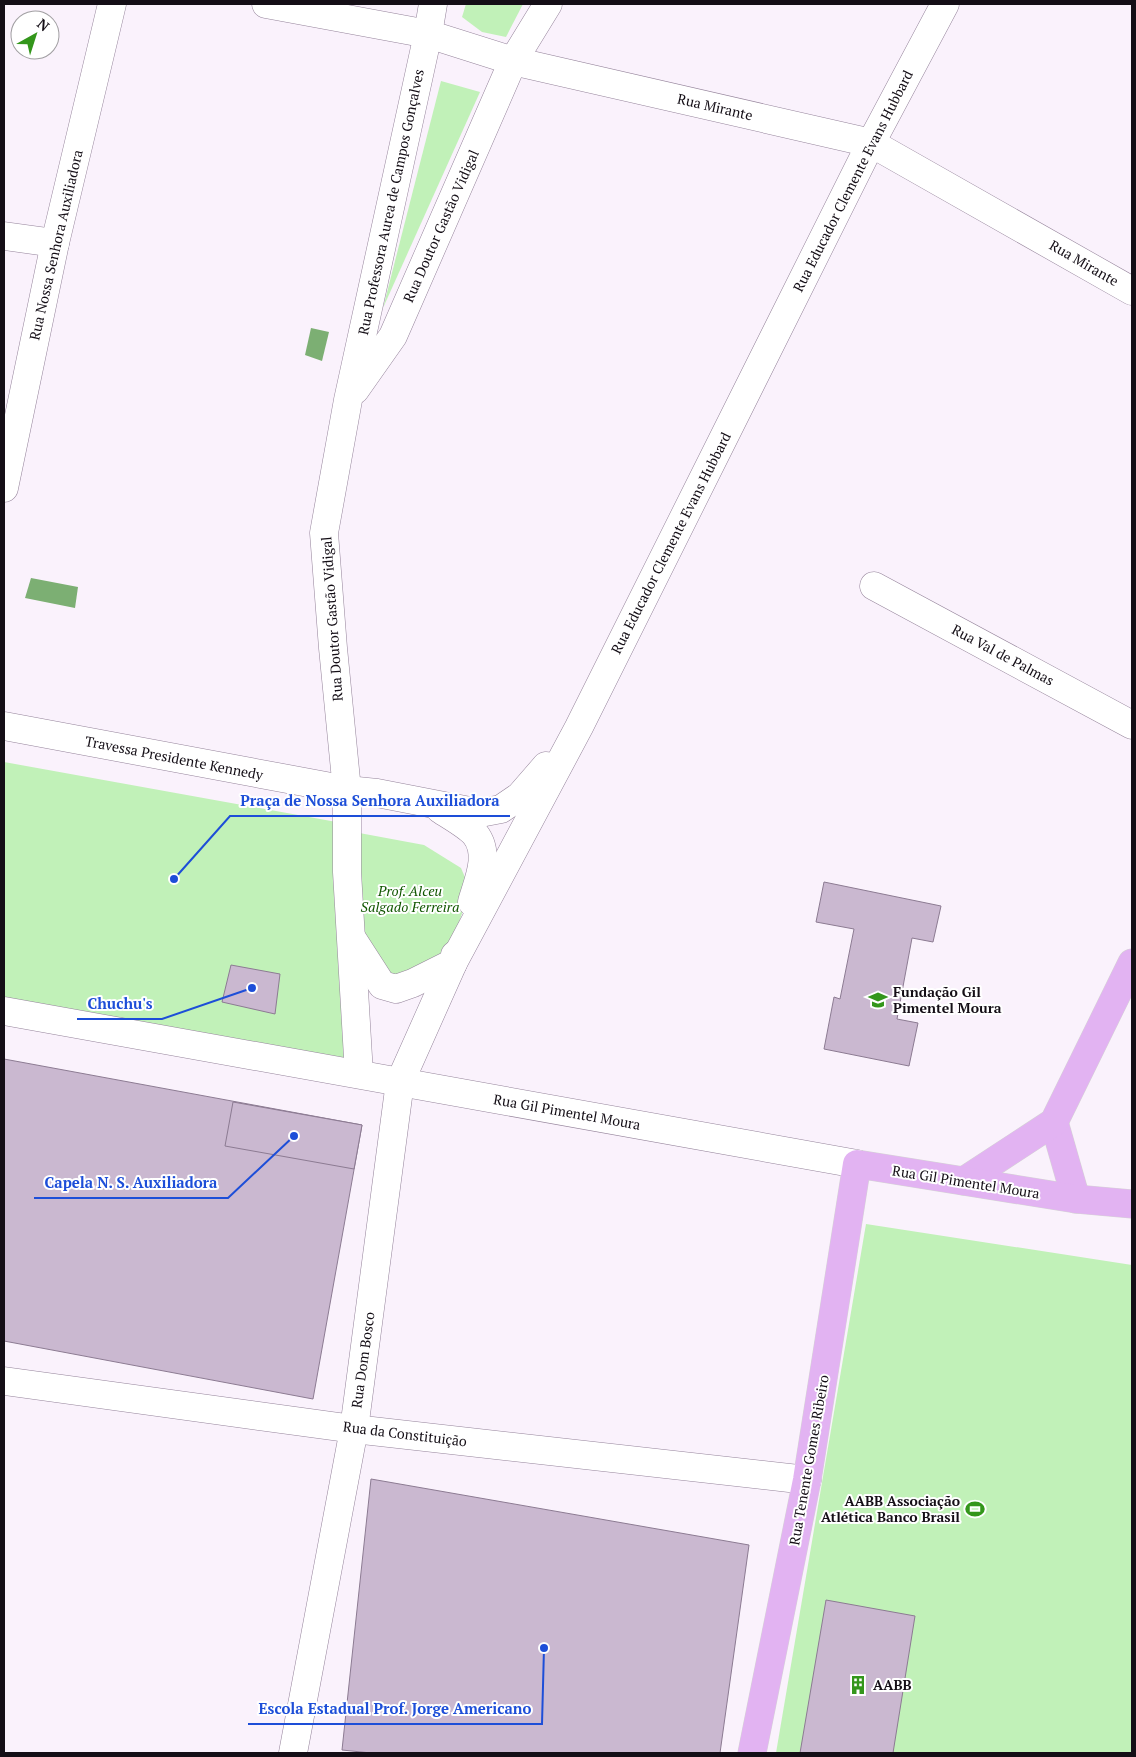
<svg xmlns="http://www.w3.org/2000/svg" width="1136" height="1757" viewBox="0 0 1136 1757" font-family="'PT Serif',serif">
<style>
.green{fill:#c1f1b8}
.water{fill:#7caf73}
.building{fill:#cab8d0;stroke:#8c7b92}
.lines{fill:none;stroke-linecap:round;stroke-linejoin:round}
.minor-casing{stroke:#95849b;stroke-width:29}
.major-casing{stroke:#d5d4d5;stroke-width:29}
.minor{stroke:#fff;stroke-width:28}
.major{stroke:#e2b3f2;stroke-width:28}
.labels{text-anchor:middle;stroke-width:4;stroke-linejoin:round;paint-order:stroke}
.street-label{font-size:14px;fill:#140e16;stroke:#fff}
.park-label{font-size:14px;font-style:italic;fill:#115700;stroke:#fff}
.poi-label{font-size:14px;font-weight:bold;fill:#140e16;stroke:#fff;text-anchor:start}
.leader{fill:none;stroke:#1d4ed8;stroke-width:2}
.callout-dot{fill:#1d4ed8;stroke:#fff;stroke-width:2}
.callout-label{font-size:15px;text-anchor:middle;font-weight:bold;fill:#1d4ed8;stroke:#fff;stroke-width:4;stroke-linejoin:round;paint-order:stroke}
</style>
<rect width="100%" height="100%" fill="#faf2fc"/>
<g class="green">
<polygon points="466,4 523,4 506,37 482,32 462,17"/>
<polygon points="441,81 480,92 383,308"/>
<polygon points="4,762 342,823 352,1067 4,1005"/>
<polygon points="354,832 424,845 461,868 470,889 448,956 386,978 359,931"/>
<polygon points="866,1224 1132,1265 1132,1753 776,1753"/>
</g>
<g class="water">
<polygon points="311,328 329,332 322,361 305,355"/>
<polygon points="31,578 78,587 75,608 25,598"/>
</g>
<g class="building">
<polygon points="824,882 941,906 933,942 912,938 897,1019 918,1023 909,1066 824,1049 834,997 840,999 854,929 816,922"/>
<polygon points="231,965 280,974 275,1014 222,1002"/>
<polygon points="4,1059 362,1125 313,1399 4,1341"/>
<polygon points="233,1102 362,1125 354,1169 225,1146"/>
<polygon points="371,1479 749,1545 720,1753 371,1753 342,1750"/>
<polygon points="826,1600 915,1616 893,1753 800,1753"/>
</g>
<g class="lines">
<g class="minor-casing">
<g id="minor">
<polyline points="266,4 428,34 513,61 871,143 1132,291"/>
<polyline points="4,236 55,243"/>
<polyline points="355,390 393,336 513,61 548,4"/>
<polyline points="4,488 55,243 112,4"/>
<polyline points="874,586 1132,725"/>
<polyline points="4,726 347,790 377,793 480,813 501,809 520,796 546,766"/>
<path d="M440 809C450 816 467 825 475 834 491 854 478 881 472 902"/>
<polyline points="353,940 382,985 396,989 413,983 453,963 455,955"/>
<polyline points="4,1011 857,1164"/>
<polyline points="359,1074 347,872 347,790 333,648 324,533 348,400 428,34 433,4"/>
<polyline points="4,1381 354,1429 807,1480"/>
<polyline points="293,1753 354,1429 400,1082 453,963 579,727 871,143 945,4"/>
</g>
</g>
<g class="major-casing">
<g id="major">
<polyline points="1054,1122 1076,1199"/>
<polyline points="964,1181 1054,1122 1132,963"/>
<polyline points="752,1753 807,1480 857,1164 1076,1199 1132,1204"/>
</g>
</g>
<use href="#minor" class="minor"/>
<use href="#major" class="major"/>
</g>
<defs>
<g id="school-bare" transform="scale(1.5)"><path d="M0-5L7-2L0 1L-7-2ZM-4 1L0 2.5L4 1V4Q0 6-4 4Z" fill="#33961b" stroke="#fff" stroke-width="2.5" paint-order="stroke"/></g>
<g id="stadium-bare" transform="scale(1.5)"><path d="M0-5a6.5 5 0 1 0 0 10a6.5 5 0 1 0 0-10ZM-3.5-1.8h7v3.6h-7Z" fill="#33961b" stroke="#fff" stroke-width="2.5" paint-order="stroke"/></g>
<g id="building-bare" transform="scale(1.5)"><path d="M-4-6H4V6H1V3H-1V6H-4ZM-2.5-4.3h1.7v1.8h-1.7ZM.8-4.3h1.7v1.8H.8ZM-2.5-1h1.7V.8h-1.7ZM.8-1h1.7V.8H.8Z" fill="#33961b" stroke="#fff" stroke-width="2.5" paint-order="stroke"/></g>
</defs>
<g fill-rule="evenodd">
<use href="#school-bare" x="878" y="1000"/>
<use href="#stadium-bare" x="975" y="1509"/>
<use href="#building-bare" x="858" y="1685"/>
</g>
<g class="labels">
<g class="street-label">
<text transform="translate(715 107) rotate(13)" y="5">Rua Mirante</text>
<text transform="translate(853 181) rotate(-63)" y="5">Rua Educador Clemente Evans Hubbard</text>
<text transform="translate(391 202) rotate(-78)" y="5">Rua Professora Aurea de Campos Gonçalves</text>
<text transform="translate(441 226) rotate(-66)" y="5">Rua Doutor Gastão Vidigal</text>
<text transform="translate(56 245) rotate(-77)" y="5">Rua Nossa Senhora Auxiliadora</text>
<text transform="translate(1084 263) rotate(30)" y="5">Rua Mirante</text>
<text transform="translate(671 543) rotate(-63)" y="5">Rua Educador Clemente Evans Hubbard</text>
<text transform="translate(332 619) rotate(-94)" y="5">Rua Doutor Gastão Vidigal</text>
<text transform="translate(1003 655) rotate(28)" y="5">Rua Val de Palmas</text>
<text transform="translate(174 758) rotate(11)" y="5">Travessa Presidente Kennedy</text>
<text transform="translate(567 1112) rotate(10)" y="5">Rua Gil Pimentel Moura</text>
<text transform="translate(966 1182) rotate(9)" y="5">Rua Gil Pimentel Moura</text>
<text transform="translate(363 1360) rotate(-82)" y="5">Rua Dom Bosco</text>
<text transform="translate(405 1434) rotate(7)" y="5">Rua da Constituição</text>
<text transform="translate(809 1460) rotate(-80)" y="5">Rua Tenente Gomes Ribeiro</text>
</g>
<g class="park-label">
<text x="410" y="896">Prof. Alceu<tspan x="410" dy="16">Salgado Ferreira</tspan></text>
</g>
<g class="poi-label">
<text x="893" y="997">Fundação Gil<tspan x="893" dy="16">Pimentel Moura</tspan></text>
<text x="960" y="1506" text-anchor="end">AABB Associação<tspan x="960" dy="16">Atlética Banco Brasil</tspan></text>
<text x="873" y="1690">AABB</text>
</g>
</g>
<path class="leader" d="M174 879L230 816H510M252 988L162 1019H77M294 1136L228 1198H34M544 1648L542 1724H248"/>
<g class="callout-dot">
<circle cx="174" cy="879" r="5"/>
<circle cx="252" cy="988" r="5"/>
<circle cx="294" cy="1136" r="5"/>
<circle cx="544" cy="1648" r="5"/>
</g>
<g class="callout-label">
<text x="370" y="806">Praça de Nossa Senhora Auxiliadora</text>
<text x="120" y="1009">Chuchu's</text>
<text x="131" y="1188">Capela N. S. Auxiliadora</text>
<text x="395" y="1714">Escola Estadual Prof. Jorge Americano</text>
</g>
<rect width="1136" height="1757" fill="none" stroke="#140e16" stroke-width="10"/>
<g transform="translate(35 35) rotate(39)"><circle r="24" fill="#ffffff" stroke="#a19fa2"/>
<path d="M0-4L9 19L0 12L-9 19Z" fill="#33961b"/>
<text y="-8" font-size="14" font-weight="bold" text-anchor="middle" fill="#140e16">N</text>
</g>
</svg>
